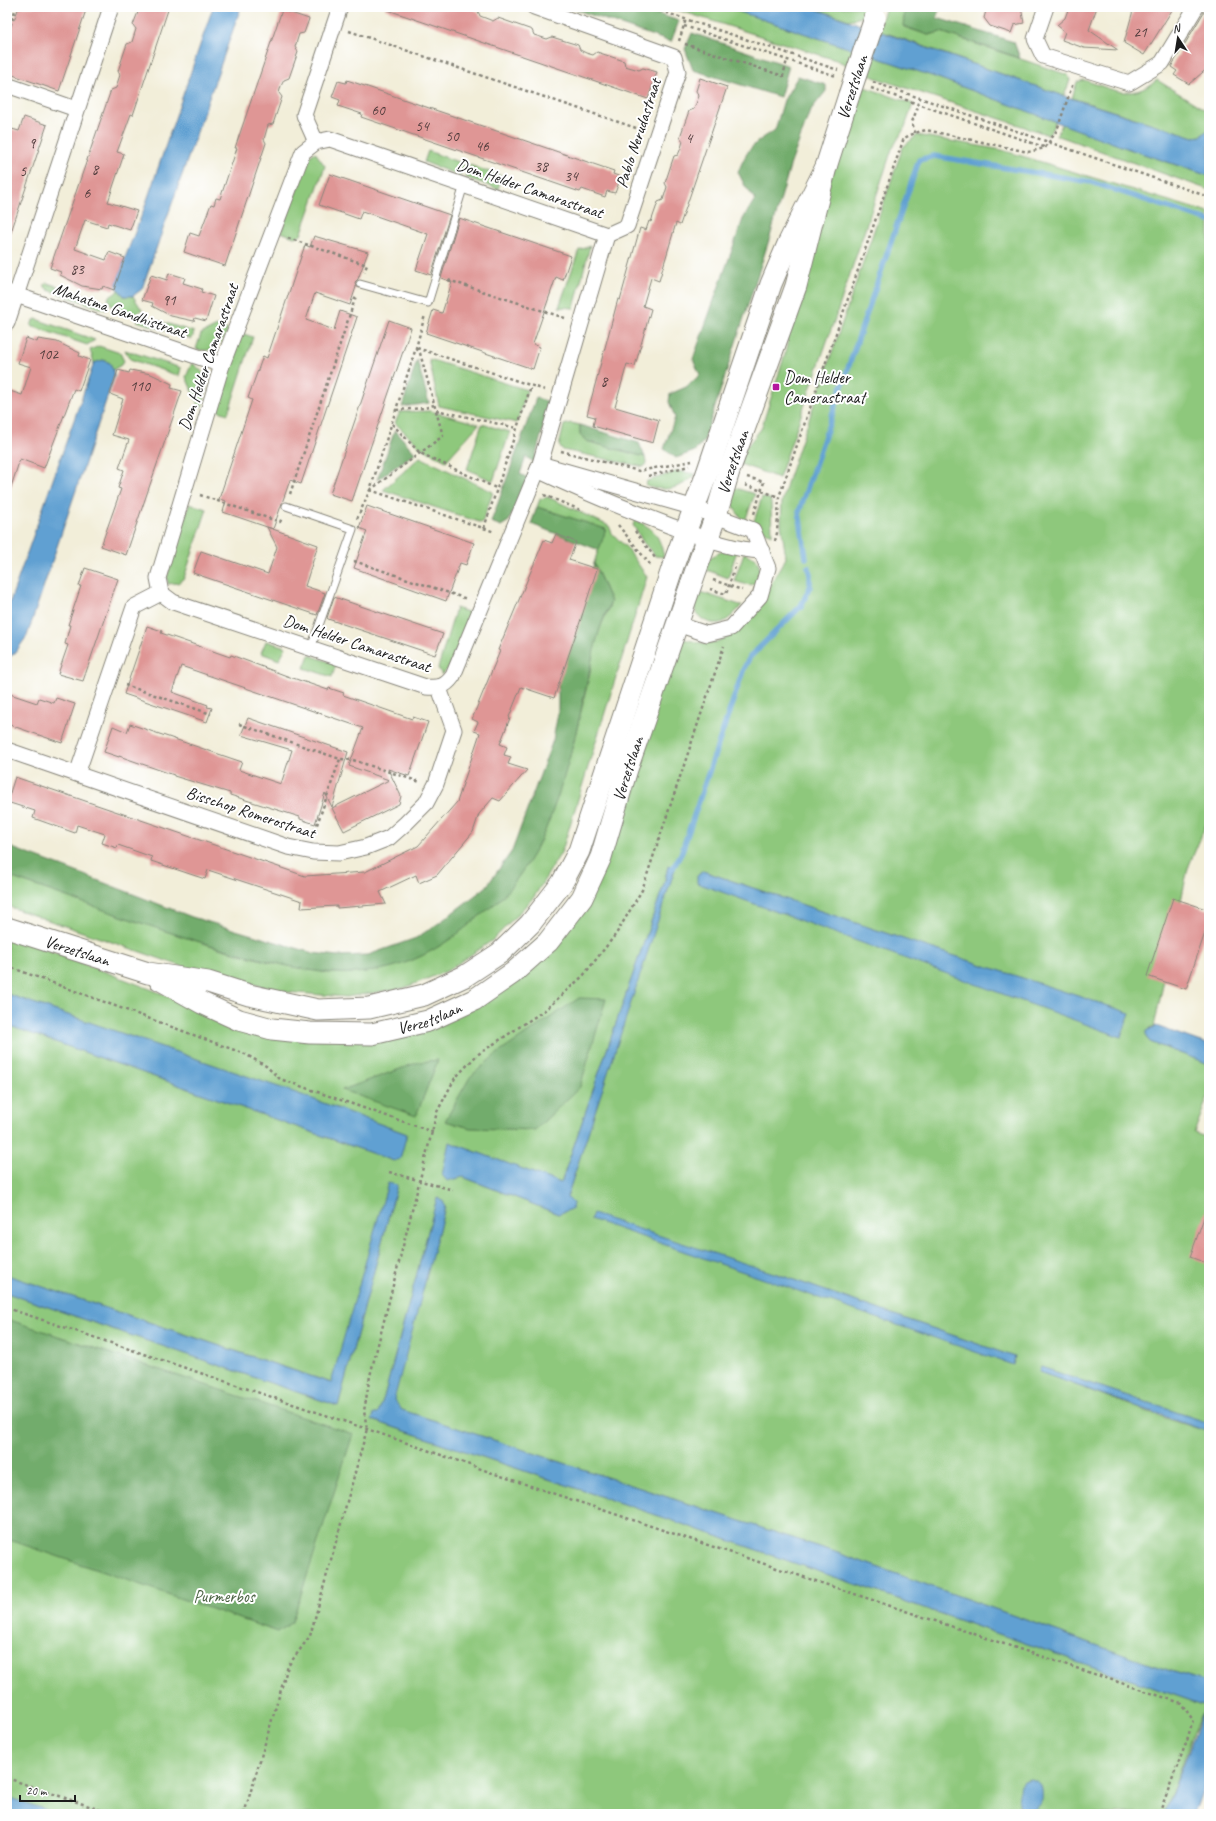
<svg xmlns="http://www.w3.org/2000/svg" width="1216" height="1821" viewBox="0 0 1216 1821" font-family="Caveat,sans-serif">
<style>
.green{fill:#8ec87c;stroke:#55724c;fill-rule:evenodd}
.forest{fill:#72ac6c;stroke:#476444}
.water{fill:#60a0d2;stroke:#3e5e77}
.lines{fill:none;stroke-linecap:round;stroke-linejoin:round}
.stream{stroke:#60a0d2;stroke-width:5.5}
.building{fill:#df9695}
.lane-casing{stroke:#87857a;stroke-width:9}
.street-casing{stroke:#87857a;stroke-width:17}
.secondary-casing{stroke:#87857a;stroke-width:23}
.path{stroke:#87857a;stroke-width:2.5;stroke-dasharray:3 3;stroke-linecap:butt}
.lane{stroke:#fff;stroke-width:7}
.street{stroke:#fff;stroke-width:15}
.secondary{stroke:#fff;stroke-width:21}
.secondary-bridge-casing{stroke:#87857a;stroke-width:23;stroke-linecap:butt}
.secondary-bridge{stroke:#fff;stroke-width:21}
.poi-dot{fill:#b5179e;stroke:#fff;stroke-width:1.5}
.labels{text-anchor:middle;stroke-width:4;stroke-linejoin:round;paint-order:stroke}
.number-label{font-size:15px;fill:#4d3a3a}
.street-label{font-size:17px;fill:#1c1c1c;stroke:#fff}
.poi-label{font-size:17px;fill:#1c1c1c;stroke:#fff;text-anchor:start}
.park-label{font-size:17px;fill:#4a6142;stroke:#fff}
</style>
<rect width="100%" height="100%" fill="#fff"/>
<filter id="ink" filterUnits="userSpaceOnUse"><feTurbulence type="fractalNoise" baseFrequency=".025" numOctaves="2"/><feDisplacementMap in="SourceGraphic" scale="8" xChannelSelector="R" yChannelSelector="G"/><feConvolveMatrix kernelMatrix="1 2 1 2 8 2 1 2 1" color-interpolation-filters="sRGB"/></filter>
<filter id="wash" filterUnits="userSpaceOnUse"><feTurbulence type="fractalNoise" baseFrequency=".012" numOctaves="4" result="noise"/><feDisplacementMap in="SourceGraphic" scale="16" xChannelSelector="R" yChannelSelector="G"/><feGaussianBlur stdDeviation="0.9" result="paint"/><feColorMatrix in="noise" values="0 0 0 0 0 0 0 0 0 0 0 0 0 0 0 0 0 1.4 0 .05"/><feComposite in="paint" operator="in"/></filter>
<g filter="url(#wash)">
<rect width="100%" height="100%" fill="#f2eed9"/>
<g class="green">
<polygon points="668,7 725,7 938,78 1056,121 1049,135 876,78 836,60"/>
<polygon points="810,7 865,7 862,17 849,20"/>
<polygon points="886,7 905,7 904,27 928,35 941,32 1068,75 1070,80 1064,96 892,35 878,31"/>
<path d="M1084 80C1113 89 1130 102 1157 80L1209 112V129L1201 136 1194 137 1072 98 1077 82Z"/>
<polygon points="859,85 913,104 905,127 892,149 838,310 779,478 740,464 744,450 761,429 788,345 785,328"/>
<polygon points="1063,123 1129,149 1209,176 1209,190 1056,135"/>
<path d="M917 135 1002 150 1209 213V817L1188 868 1154 1027H1151L1146 1037 1150 1042 1209 1064V1094L1194 1133 1209 1138V1423L1041 1367 1040 1372 1165 1418 1209 1432V1683L1152 1665 832 1551 402 1410 393 1400 445 1207 437 1198 384 1397 378 1414 372 1420 662 1517 1206 1706 1194 1732 1164 1814H7V1293L338 1406 397 1185 388 1184 332 1383 7 1275V1025L394 1161 407 1134 296 1093 7 994V934L262 1032 305 1040 467 1008 587 892 674 637 702 643 716 642 730 636 762 599 786 558 781 524 782 502 787 483 899 158 903 147ZM668 866 674 869 567 1197 573 1203 558 1214 463 1177 449 1142 561 1183 664 884ZM703 871 912 942 1129 1013 1121 1037 697 876ZM777 1274 1015 1357 1013 1364Z"/>
<polygon points="428,151 464,164 460,176 424,162"/>
<polygon points="315,152 325,166 301,235 294,237 281,232 310,156"/>
<polygon points="469,165 502,176 498,189 465,177"/>
<polygon points="590,246 574,308 559,307 579,250"/>
<polygon points="47,283 104,301 106,310 48,290 45,287 45,284"/>
<polygon points="118,289 124,296 133,296 142,310 134,315 112,307 108,298 117,292"/>
<polygon points="143,316 194,332 192,339 137,321"/>
<polygon points="36,319 95,340 87,345 31,326 33,321"/>
<path d="M217 326 228 330C221 345 213 354 196 349L201 334Z"/>
<polygon points="241,333 253,337 228,414 216,410"/>
<polygon points="99,346 120,353 124,361 121,365 113,370 110,363 103,360 94,363 90,350"/>
<polygon points="125,350 181,368 179,376 130,359"/>
<polygon points="429,359 527,390 517,423 439,406"/>
<path d="M192 363C211 376 208 387 202 407L199 406 186 377Z"/>
<polygon points="430,411 479,424 446,461 420,447 395,423 400,412"/>
<polygon points="571,423 580,425 580,434 586,441 645,457 646,463 644,467 563,450 559,446 564,425"/>
<polygon points="482,424 510,432 493,481 467,469"/>
<polygon points="420,457 493,492 482,523 383,490"/>
<path d="M678 471 696 474C681 489 666 492 646 486L647 481Z"/>
<path d="M732 487 755 494 745 521C734 512 730 501 732 487Z"/>
<polygon points="548,497 609,526 612,533 627,548 647,577 562,851 534,897 493,940 447,971 404,988 346,997 285,992 184,967 7,906 7,876 169,932 222,949 269,962 327,973 355,973 501,898 571,754 590,673 594,643 611,602 594,563 605,529 537,507 540,499"/>
<polygon points="762,497 770,499 771,503 772,535 753,524"/>
<polygon points="189,504 207,509 184,578 178,583 168,584 167,577"/>
<path d="M635 520C655 529 659 535 664 557L655 556 643 542 633 525Z"/>
<polygon points="723,551 737,551 728,578 704,569 709,558"/>
<path d="M744 553C761 559 762 567 757 583 749 587 742 583 734 581Z"/>
<path d="M697 591 740 605H742C737 611 730 619 723 622 710 627 693 617 694 603 694 599 696 594 697 591Z"/>
<polygon points="456,608 471,613 449,668 442,675 438,668"/>
<polygon points="266,641 286,647 279,660 261,653"/>
<polygon points="309,655 336,664 332,677 304,668"/>
</g>
<g class="forest">
<polygon points="568,7 637,7 679,21 671,42"/>
<polygon points="905,7 940,7 937,18 1014,42 1020,58 941,32 928,35 903,26"/>
<polygon points="692,33 789,66 780,97 693,70 685,49"/>
<path d="M798 76 826 85V91L810 111 790 166 770 237 704 441 695 451 676 458 664 449 675 417 669 402 670 394 686 387 700 375 693 359 743 219 755 199 745 186 738 172C749 146 752 145 775 130L784 100Z"/>
<polygon points="417,360 429,403 402,407"/>
<polygon points="536,398 550,402 534,462 526,457 520,474 528,478 509,521 501,526 491,522"/>
<polygon points="580,425 639,443 645,457 586,441 580,434"/>
<polygon points="395,430 415,453 377,480"/>
<polygon points="537,507 606,529 599,550 531,524"/>
<path d="M594 563 611 602C595 633 591 667 583 701 574 745 562 789 545 831 536 852 516 883 500 899 493 906 485 912 477 918 440 950 405 970 355 973 319 975 281 965 246 955 165 934 86 903 7 876V846L66 868 192 917 313 953 338 956 368 955 416 938 439 923 486 887 512 851 553 740 558 713V679Z"/>
<polygon points="579,998 606,999 580,1087 535,1130 470,1128 445,1121 470,1077 494,1056"/>
<polygon points="438,1060 416,1116 342,1090 419,1062"/>
<polygon points="7,1319 353,1434 292,1622 278,1632 7,1539"/>
</g>
<g class="water">
<polygon points="213,7 241,7 142,289 133,296 124,296 118,289 116,281 144,209"/>
<polygon points="725,7 810,7 1064,96 1194,137 1201,136 1209,129 1209,176 1129,149 938,78"/>
<polygon points="103,360 110,363 113,370 114,377 27,636 15,653 7,659 7,610 94,363"/>
<polygon points="668,866 675,869 567,1197 573,1203 572,1209 558,1214 463,1177 447,1181 442,1175 449,1142 561,1183 664,884"/>
<polygon points="703,871 912,942 1130,1013 1121,1037 697,883 697,876"/>
<polygon points="7,994 296,1093 407,1134 400,1159 394,1161 7,1025"/>
<polygon points="1156,1026 1209,1045 1209,1064 1150,1042 1146,1037 1146,1031"/>
<polygon points="388,1183 397,1185 338,1406 7,1293 7,1275 331,1383"/>
<polygon points="437,1198 443,1200 445,1207 394,1400 402,1410 832,1551 1152,1665 1209,1683 1209,1772 1194,1814 1164,1814 1206,1706 662,1517 372,1420 374,1414 378,1414 384,1397"/>
<polygon points="593,1214 777,1274 1015,1357 1013,1365 590,1219"/>
<polygon points="1041,1367 1209,1423 1209,1432 1039,1372"/>
<path d="M1031 1779C1042 1780 1043 1790 1042 1799 1039 1807 1033 1811 1023 1811 1014 1803 1017 1790 1024 1781Z"/>
<polygon points="7,1797 59,1814 17,1814 7,1810"/>
</g>
<g class="lines">
<g class="stream">
<polyline points="806,558 799,512 919,160 934,156 1091,182 1209,221"/>
<polyline points="673,868 681,854 744,668 750,657 801,606 810,587 810,571 808,567"/>
</g>
</g>
<g id="blocks">
<g class="building">
<polygon points="19,7 87,7 59,91 7,73 7,17 14,20"/>
<polygon points="140,7 169,7 133,115 131,114 117,152 124,154 108,202 137,211 130,230 108,223 107,227 85,220 75,249 106,260 109,252 125,258 114,290 103,286 102,289 82,286 60,275 61,272 50,268 111,90 116,88 118,81 120,75 118,71 127,44 132,42 136,29 133,25"/>
<polygon points="386,7 465,7 478,11 480,16 493,21 498,18 532,30 534,35 547,39 552,37 578,45 580,50 586,53 593,55 597,52 624,61 625,66 639,70 643,68 657,72 648,99 385,9"/>
<polygon points="987,7 1021,7 1024,23 1014,25 1011,33 990,26 984,18"/>
<polygon points="1069,7 1097,7 1089,30 1118,50 1084,48 1062,40 1065,32 1057,25 1065,18"/>
<polygon points="1134,7 1174,7 1144,55 1124,43"/>
<polygon points="1207,7 1209,7 1209,67 1189,84 1174,75 1177,71 1171,67"/>
<polygon points="282,10 309,19 304,33 299,34 295,47 298,52 289,78 284,80 281,86 279,93 282,97 273,124 268,125 264,139 266,143 225,266 184,252 190,233 199,236 211,204 214,205 216,198 220,199 237,148 235,148"/>
<polygon points="700,78 727,87 680,225 676,223 659,281 651,278 643,306 651,309 635,366 627,364 615,407 659,420 653,443 593,426 595,417 587,415 618,299 620,300 640,228 646,230 649,221 651,222 658,202 663,200 667,187 665,183 674,156 678,155 681,148 683,141 680,137 689,111 694,109 699,96 696,91"/>
<polygon points="347,80 614,171 613,174 621,177 615,193 607,191 605,197 582,189 580,192 361,117 362,114 338,106 340,100 332,97 338,81 346,83"/>
<polygon points="24,117 47,125 10,235 7,235 7,144 12,129 19,131"/>
<polygon points="330,174 450,215 431,275 416,270 428,234 362,211 359,219 319,205"/>
<polygon points="459,218 571,256 563,280 556,277 533,344 540,347 533,369 426,333 433,310 442,313 452,282 441,278"/>
<polygon points="314,236 368,252 358,279 355,282 356,287 350,305 315,293 306,320 334,330 340,311 357,317 301,484 290,480 273,529 267,527 318,545 305,586 325,593 317,615 193,573 201,551 268,574 277,547 267,527 223,512 226,501 219,499 252,400 248,398 263,356 267,358 305,245 310,247"/>
<polygon points="169,273 185,278 183,283 202,289 201,292 214,296 206,321 195,318 194,321 171,316 152,306 153,303 142,300 151,275 167,280"/>
<polygon points="389,320 411,328 352,501 330,494"/>
<polygon points="26,338 37,342 38,339 57,342 80,353 79,356 90,360 79,391 74,389 44,468 20,459 10,490 7,490 7,390 22,395 31,367 18,363"/>
<polygon points="118,370 129,373 130,370 151,374 172,384 171,388 182,391 126,555 101,546 121,489 118,488 124,470 119,468 129,440 112,435 123,399 110,394"/>
<polygon points="367,506 474,543 466,565 460,563 446,601 354,568 367,531 359,528"/>
<polygon points="556,534 576,542 569,560 597,569 580,622 554,698 521,687 509,717 510,718 500,744 507,747 504,755 511,757 508,764 527,770 500,801 493,798 479,814 473,832 437,875 419,883 416,875 380,892 386,904 337,908 337,906 301,908 302,901 208,870 205,879 151,861 152,857 118,845 117,848 102,843 105,834 77,825 75,833 33,818 35,811 7,802 15,777 305,876 365,872 418,846 457,802 480,733 474,731 478,722 472,719 500,651 498,650 544,540 552,543"/>
<polygon points="85,568 118,579 83,681 58,674 68,645 65,644 70,625 68,625 81,586 79,586"/>
<polygon points="334,597 443,634 435,655 328,619 327,618"/>
<polygon points="147,626 162,631 161,633 230,657 231,655 287,676 328,690 329,688 344,693 343,695 412,719 413,717 428,722 409,776 388,769 401,796 399,804 344,831 332,808 389,780 349,766 363,728 181,666 172,692 208,705 207,707 212,708 207,722 124,694"/>
<polygon points="7,693 37,703 39,698 54,703 56,698 75,704 62,743 7,724"/>
<polygon points="248,718 348,752 332,807 325,793 315,824 300,819 300,817 230,795 230,793 174,776 174,775 119,756 119,757 104,752 113,726 127,732 130,724 242,762 239,770 281,784 292,750 241,735"/>
<polygon points="1173,898 1209,910 1209,921 1186,989 1147,976"/>
<polygon points="1207,1209 1209,1210 1209,1264 1190,1257"/>
</g>
</g>
</g>
<g filter="url(#ink)">
<use href="#blocks" fill-opacity="0" stroke="#87857a" stroke-width="1"/>
<g class="lines">
<g class="lane-casing">
<g id="lane">
<polyline points="360,284 428,303 464,185"/>
<polyline points="286,506 353,529 311,648"/>
</g>
</g>
<g class="street-casing">
<g id="street">
<polyline points="534,7 674,57 678,72 627,226 607,235"/>
<polyline points="1046,7 1035,39 1043,56 1129,83 1162,63 1196,7"/>
<polyline points="7,85 76,109"/>
<path d="M330 139 607 235 540 464 453 676C445 687 439 688 426 687L173 602 161 593 158 578 222 365 303 152 316 142Z"/>
<polyline points="316,142 304,115 340,7"/>
<polyline points="7,292 222,365"/>
<polyline points="7,323 111,7"/>
<polyline points="540,464 695,508 753,530 768,568 760,596 731,628 707,634 677,624"/>
<path d="M544 473C584 492 626 509 668 525 698 536 730 550 762 551"/>
<polyline points="7,750 288,847 313,852 339,853 366,847 389,838 406,823 426,803 436,784 454,730 439,688"/>
<polyline points="77,774 134,607 161,593"/>
</g>
</g>
<g class="secondary-casing">
<g id="secondary">
<path id="s1" d="M7 928 148 973 208 982 249 995 318 1010 369 1008 424 995 465 976 500 953 530 924 562 883 579 851 673 566 707 473 771 284 788 244 826 167"/>
<path id="s2" d="M159 979 202 1003 239 1020 272 1029 310 1033 372 1034 428 1021 474 1000 513 973 548 942 582 898 601 857 627 769 695 573 716 515 729 471 796 286 826 167 849 95"/>
</g>
</g>
<g class="path">
<polyline points="649,7 838,70"/>
<polyline points="684,26 836,76"/>
<polyline points="349,31 642,130"/>
<polyline points="7,37 16,7"/>
<polyline points="679,41 686,19"/>
<polyline points="685,44 783,76 787,60"/>
<polyline points="873,82 1209,197"/>
<polyline points="871,88 1044,147"/>
<polyline points="915,133 912,122 919,104"/>
<polyline points="288,238 367,265 364,272"/>
<polyline points="448,280 565,318"/>
<polyline points="417,348 545,390"/>
<polyline points="396,410 425,408 434,405"/>
<polyline points="436,410 517,428"/>
<polyline points="392,424 420,453 496,488"/>
<polyline points="561,451 639,471 692,461"/>
<polyline points="648,476 689,466"/>
<polyline points="747,477 764,482 754,514"/>
<polyline points="745,485 779,497"/>
<polyline points="370,490 443,436 420,353 416,348"/>
<polyline points="370,490 495,532"/>
<polyline points="290,494 356,296"/>
<polyline points="200,495 280,522 282,518"/>
<polyline points="544,495 583,511"/>
<polyline points="357,519 370,490 416,348 425,315"/>
<polyline points="618,525 652,567"/>
<polyline points="484,528 531,386"/>
<polyline points="635,531 656,559"/>
<polyline points="775,541 777,533 779,497 904,138 915,133 926,130 1028,152 1045,148 1057,130 1073,83"/>
<polyline points="354,561 467,599"/>
<polyline points="713,580 742,590"/>
<polyline points="710,589 726,594 736,564"/>
<polyline points="125,685 211,714"/>
<polyline points="239,724 340,759 353,760 420,782"/>
<polyline points="313,836 340,759"/>
<polyline points="7,966 245,1054 266,1066 280,1079 433,1132"/>
<polyline points="389,1172 453,1190"/>
<polyline points="7,1308 367,1429 501,1476 1181,1703 1193,1720 1188,1738 1159,1814"/>
<polyline points="7,1778 112,1814"/>
<polyline points="244,1814 288,1666 310,1636 367,1429 364,1411 370,1376 437,1112 455,1078 477,1055 545,1010 583,976 616,934 642,890 724,646"/>
</g>
<use href="#lane" class="lane"/>
<use href="#street" class="street"/>
<use href="#secondary" class="secondary"/>
<g class="secondary-bridge-casing">
<polyline id="secondary-bridge" points="849,95 875,18"/>
</g>
<use href="#secondary-bridge" class="secondary-bridge"/>
</g>
</g>
<rect class="poi-dot" x="772" y="383" width="8" height="8" rx="2"/>
<g class="labels">
<g class="number-label">
<text x="1140" y="37">21</text>
<text x="378" y="115">60</text>
<text x="422" y="131">54</text>
<text x="452" y="141">50</text>
<text x="689" y="143">4</text>
<text x="32" y="148">9</text>
<text x="482" y="151">46</text>
<text x="541" y="171">38</text>
<text x="95" y="174">8</text>
<text x="23" y="176">5</text>
<text x="571" y="181">34</text>
<text x="87" y="198">6</text>
<text x="77" y="274">83</text>
<text x="169" y="305">91</text>
<text x="48" y="359">102</text>
<text x="604" y="386">8</text>
<text x="140" y="391">110</text>
</g>
<g class="street-label">
<text transform="translate(852 87) rotate(-72)" y="6">Verzetslaan</text>
<text transform="translate(638 133) rotate(-72)" y="6">Pablo Nerudastraat</text>
<text transform="translate(530 188) rotate(19)" y="6">Dom Helder Camarastraat</text>
<text transform="translate(120 310) rotate(19)" y="6">Mahatma Gandhistraat</text>
<text transform="translate(208 357) rotate(-71)" y="6">Dom Helder Camarastraat</text>
<text dy="6" stroke="none"><textPath href="#s2" startOffset="944">Verzetslaan</textPath></text>
<text transform="translate(357 643) rotate(18)" y="6">Dom Helder Camarastraat</text>
<text dy="6" stroke="none"><textPath href="#s2" startOffset="620">Verzetslaan</textPath></text>
<text transform="translate(251 812) rotate(18)" y="6">Bisschop Romerostraat</text>
<text dy="6" stroke="none"><textPath href="#s1" startOffset="74">Verzetslaan</textPath></text>
<text dy="6" stroke="none"><textPath href="#s2" startOffset="284">Verzetslaan</textPath></text>
</g>
<g class="poi-label">
<text x="784" y="383">Dom Helder<tspan x="784" dy="20">Camerastraat</tspan></text>
</g>
<g class="park-label">
<text x="224" y="1602">Purmerbos</text>
</g>
</g>
<rect width="1216" height="1821" fill="none" stroke="#fff" stroke-width="24"/>
<g transform="translate(1178 38) rotate(348)" stroke="#ffffff" stroke-width="3" paint-order="stroke">
<path d="M0-3L7 15L0 10L-7 15Z" fill="#1c1c1c"/>
<text y="-6" font-size="11" font-weight="bold" text-anchor="middle" fill="#1c1c1c">N</text>
</g>
<path d="M20 1795v6h55v-6" fill="none" stroke="#1c1c1c" stroke-width="2"/>
<text x="26" y="1795" font-size="12" fill="#1c1c1c" stroke="#ffffff" stroke-width="3" paint-order="stroke">20 m</text>
</svg>
